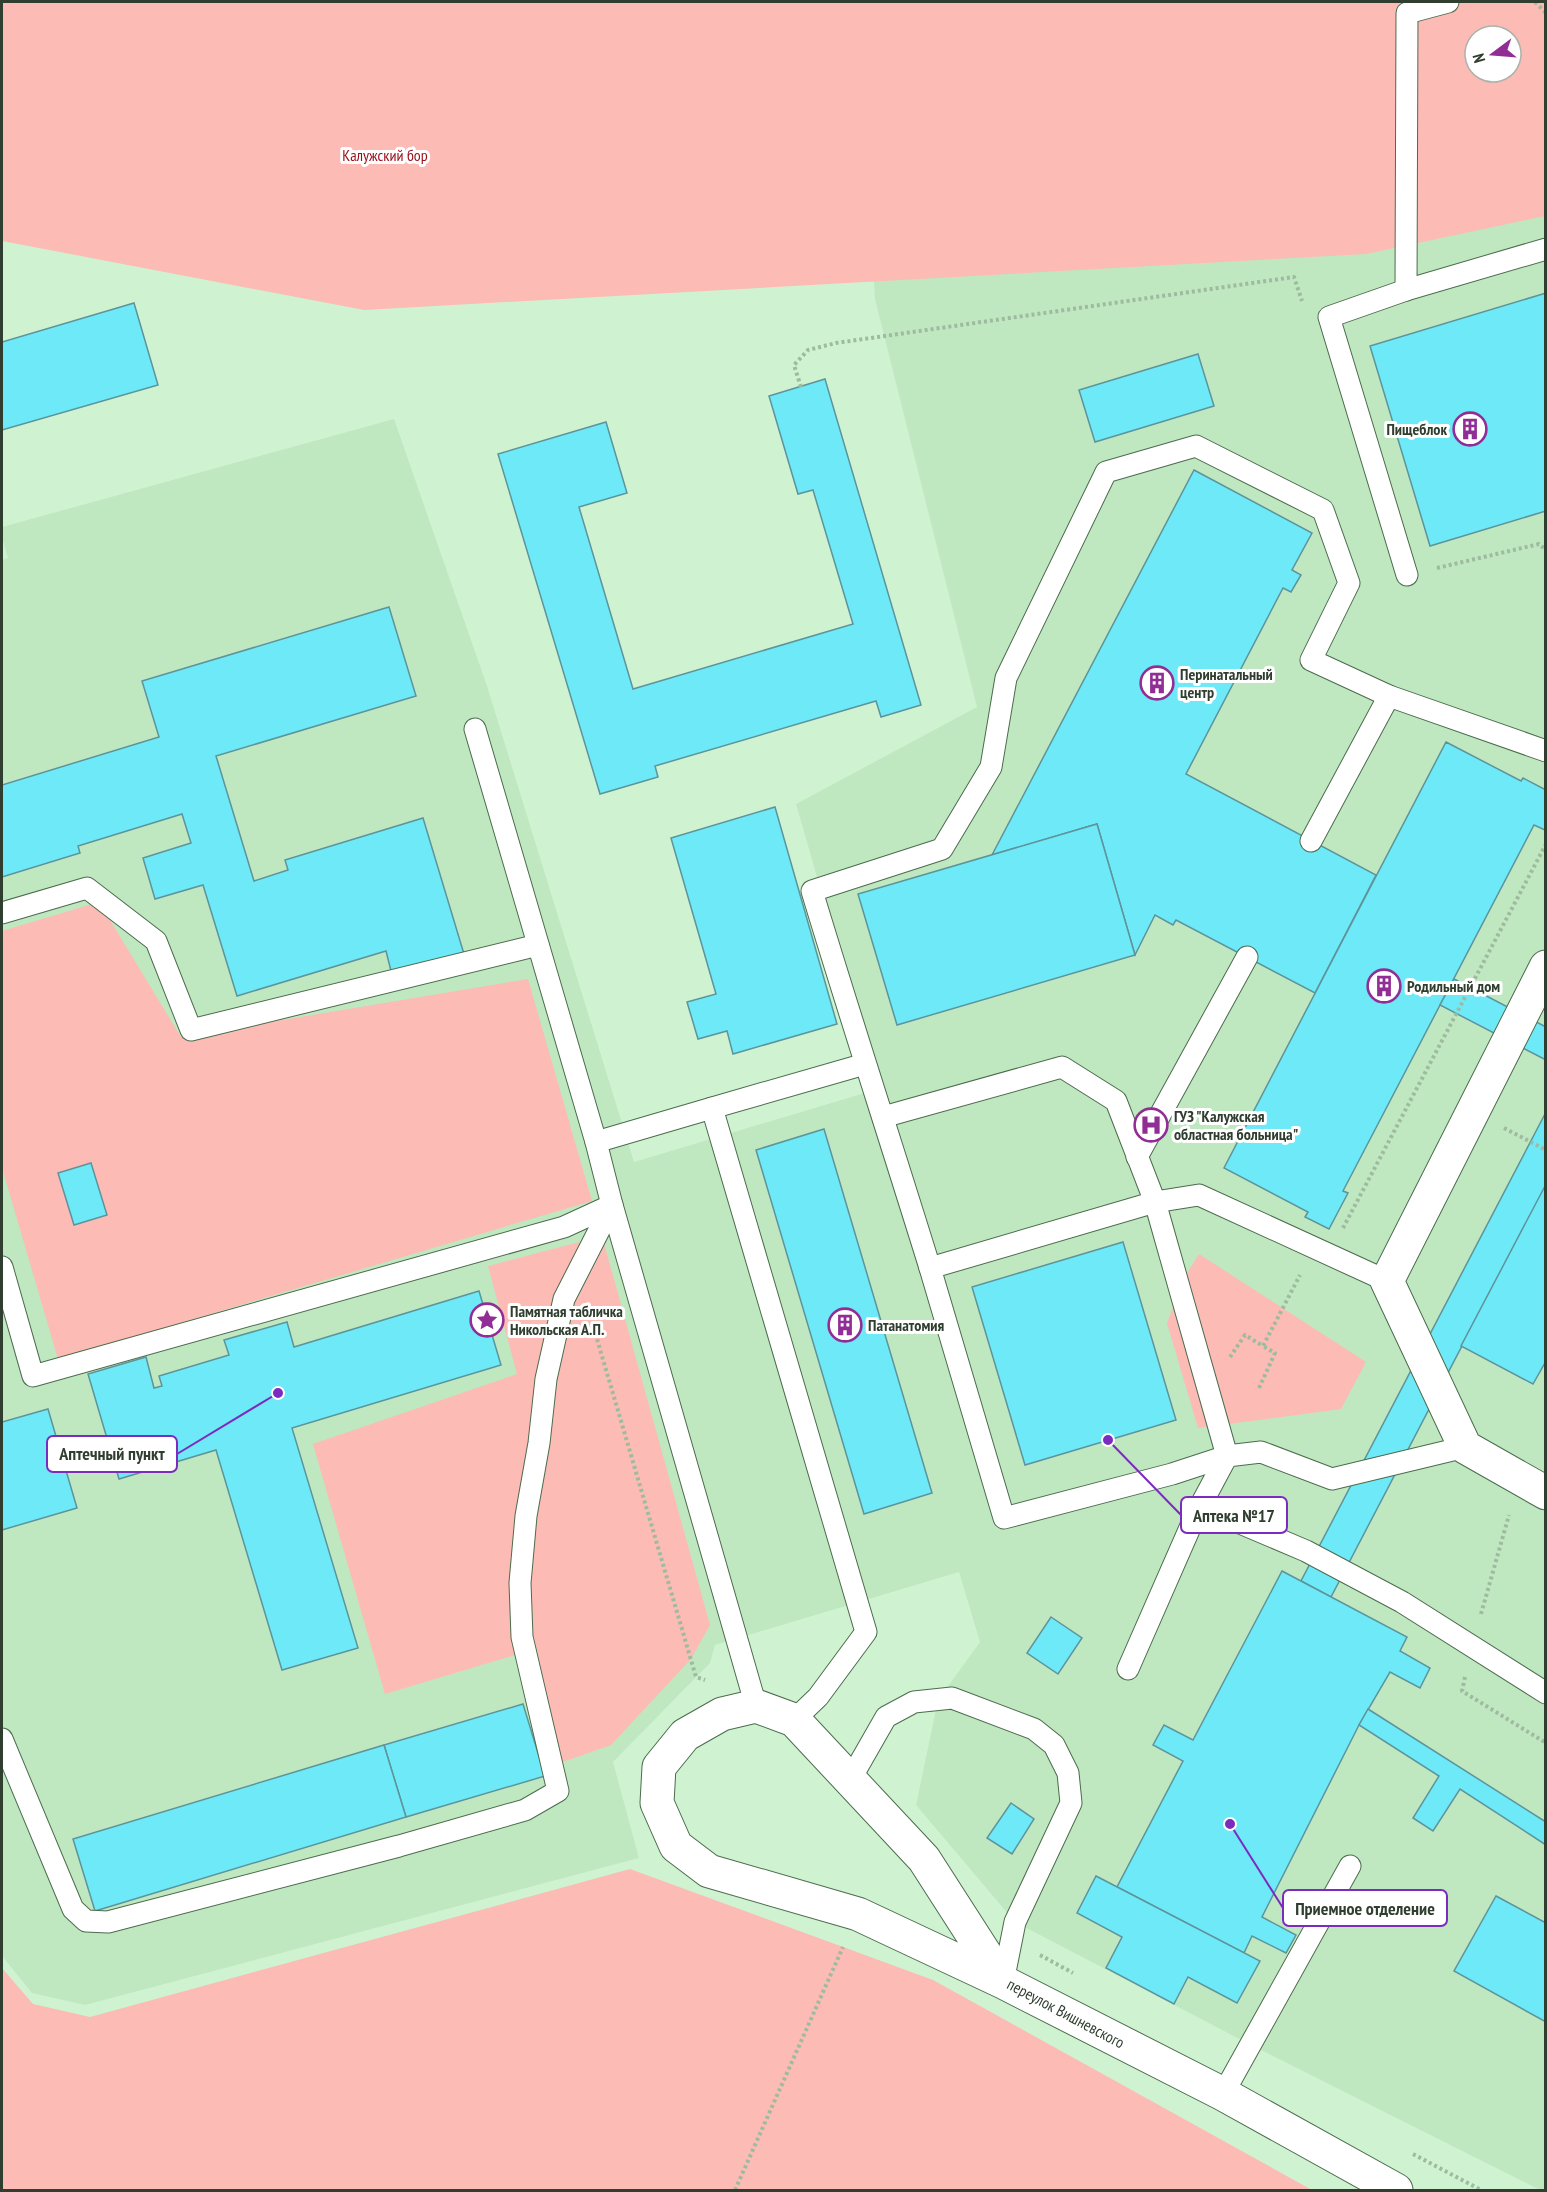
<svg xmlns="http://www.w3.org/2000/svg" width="1547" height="2192" viewBox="0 0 1547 2192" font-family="'PT Sans Narrow',sans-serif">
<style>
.built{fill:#bfe8c0;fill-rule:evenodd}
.green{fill:#fcbbb4;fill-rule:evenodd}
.building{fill:#6ee9f7;stroke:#5d949b;stroke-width:1.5}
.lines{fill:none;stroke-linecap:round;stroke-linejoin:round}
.lane-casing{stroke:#4c6b4d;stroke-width:23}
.street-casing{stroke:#4c6b4d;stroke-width:35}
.path{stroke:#9ebb9f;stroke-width:4;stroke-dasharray:3 3;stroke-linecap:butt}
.lane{stroke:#fff;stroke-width:21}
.street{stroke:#fff;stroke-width:33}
.labels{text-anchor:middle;stroke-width:6;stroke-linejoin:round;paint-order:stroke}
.park-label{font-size:16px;fill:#990d17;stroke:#fff}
.poi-label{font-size:16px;font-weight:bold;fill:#303e30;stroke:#fff;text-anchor:start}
.street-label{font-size:16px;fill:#303e30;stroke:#fff}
.leader{fill:none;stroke:#7b2cbf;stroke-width:2}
.callout-dot{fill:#7b2cbf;stroke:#fff;stroke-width:2}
.callout{fill:#fff;stroke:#7b2cbf;stroke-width:2}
.callout-label{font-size:18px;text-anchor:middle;font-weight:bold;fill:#303e30}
</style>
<rect width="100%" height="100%" fill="#cff3d1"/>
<path class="built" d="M858 2H1545V2190H1540L1249 2044 1015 1922 916 1805 938 1700 980 1642 959 1572 715 1645 710 1663 613 1762 639 1858 85 2005 32 1993 2 1956V560L8 558 2 537V527L394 419 487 686 634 1162 878 1089 796 804 977 707 875 299ZM1475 36H1511V72H1475Z"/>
<g class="green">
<path d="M2 2H1545V216L1366 254 364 310 2 241ZM1475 36H1511V72H1475Z"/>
<polygon points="99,902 181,1037 528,979 592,1201 58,1359 2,1168 2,931"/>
<polygon points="602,1236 710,1625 691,1659 611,1745 554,1765 522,1653 385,1694 313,1444 517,1374 488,1266"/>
<polygon points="1199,1254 1366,1362 1341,1409 1198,1428 1167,1323 1184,1278"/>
<polygon points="630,1869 933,1980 1312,2190 2,2190 2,1968 33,2004 90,2017"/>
</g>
<g class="building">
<polygon points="1546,293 1546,511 1430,546 1370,346"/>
<polygon points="134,303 158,385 2,430 2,342"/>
<polygon points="1198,354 1214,406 1095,442 1079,390"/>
<polygon points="825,379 921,705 881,717 876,701 655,766 658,777 600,794 498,454 606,422 627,493 579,507 633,689 853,624 813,490 798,494 769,396"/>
<polygon points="1194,470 1312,533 1292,570 1301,575 1291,592 1283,588 1186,774 1376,875 1315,993 1176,920 1173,925 1155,915 1135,955 1097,824 992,855"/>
<polygon points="389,607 416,696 216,756 254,881 288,870 285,860 423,818 464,954 392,975 386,951 237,996 203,885 155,899 143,858 191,843 182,814 78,846 80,853 2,877 2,785 159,737 142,681"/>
<polygon points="1446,742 1521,781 1523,778 1546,790 1546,828 1545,830 1534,825 1343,1191 1348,1193 1329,1229 1305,1217 1308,1212 1224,1168"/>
<polygon points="775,807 837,1024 733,1054 727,1031 698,1039 687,1002 716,994 671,838"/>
<polygon points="1097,824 1135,955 897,1025 858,894"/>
<polygon points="1454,979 1546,1027 1546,1060 1440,1005"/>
<polygon points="1546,1112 1546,1185 1331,1597 1301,1581"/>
<polygon points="824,1129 932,1493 864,1514 756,1150"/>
<polygon points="91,1163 107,1215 74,1225 58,1173"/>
<polygon points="1545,1186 1546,1361 1533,1384 1461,1346"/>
<polygon points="1123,1242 1176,1420 1025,1465 972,1287"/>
<polygon points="479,1291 501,1365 292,1428 358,1648 282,1670 216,1450 119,1479 88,1374 146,1357 154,1388 162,1386 159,1376 229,1355 224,1340 287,1322 294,1347"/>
<polygon points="48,1409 77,1508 2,1530 2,1422"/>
<polygon points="1282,1571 1407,1637 1400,1651 1430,1668 1420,1688 1390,1672 1359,1725 1262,1917 1296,1935 1286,1953 1252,1936 1244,1953 1117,1887 1183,1761 1153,1745 1164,1725 1193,1740"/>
<polygon points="1051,1617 1082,1638 1058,1674 1027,1653"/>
<polygon points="523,1704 545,1776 406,1817 384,1745"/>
<polygon points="1368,1709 1546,1822 1546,1845 1460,1789 1433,1831 1413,1818 1439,1776 1359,1725"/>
<polygon points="384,1745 406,1817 95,1911 73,1839"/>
<polygon points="1011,1803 1034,1819 1012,1854 987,1838"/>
<polygon points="1096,1876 1260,1961 1237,2003 1188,1977 1174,2004 1106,1968 1122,1937 1077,1913"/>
<polygon points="1496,1896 1546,1923 1546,2022 1454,1971"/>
</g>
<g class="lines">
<g class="lane-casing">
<g id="lane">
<polyline points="1406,290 1407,13 1448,2"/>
<polyline points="1407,575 1329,317 1406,290 1546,249"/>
<polyline points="475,729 596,1142 612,1205 756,1706"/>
<polyline points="1311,841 1389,696 1546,751"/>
<polyline points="2,913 87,888 156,941 191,1030 538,945"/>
<polyline points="883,1117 1062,1067 1116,1101 1155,1202 1227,1456 1172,1474 1004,1518 930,1268 1155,1202 1199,1195 1387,1281"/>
<polyline points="596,1142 712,1108"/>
<polyline points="1137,1157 1247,957"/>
<polyline points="2,1267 33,1376 564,1227 612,1205 564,1299 546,1379 539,1443 526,1516 520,1583 522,1637 558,1791 525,1810 399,1846 108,1922 86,1921 73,1909 2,1739"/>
<path d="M930 1268C891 1142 850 1017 812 891L942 849 991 767 1006 678 1106 472 1196 446 1323 510 1349 583 1311 660 1389 696"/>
<polyline points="1196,1514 1233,1520 1306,1551 1402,1602 1546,1693"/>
<polyline points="1128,1669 1196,1514 1227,1456 1261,1452 1332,1479 1465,1447"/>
<polyline points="794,1720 818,1697 866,1632 712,1108 865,1064"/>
<polyline points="850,1780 886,1717 914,1702 952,1698 1034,1729 1054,1745 1068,1773 1071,1803 1015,1922 1003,1982"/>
<polyline points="1223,2094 1350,1866"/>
</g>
</g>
<g class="street-casing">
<g id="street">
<polyline points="1546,967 1387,1281 1465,1447 1546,1493"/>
<polyline points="1003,1982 858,1914 709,1871 676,1846 657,1803 659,1767 685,1735 722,1714 756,1706 794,1720 924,1859 1003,1982 1223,2094 1396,2190"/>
</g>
</g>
<g class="path">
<polyline points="1535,2 1546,13"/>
<polyline points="801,387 794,365 808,350 836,343 1294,277 1302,301"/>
<polyline points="1437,568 1539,544 1546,550"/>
<polyline points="1504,1128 1546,1150"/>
<polyline points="1343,1228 1546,844"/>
<polyline points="592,1322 696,1677 705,1680"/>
<polyline points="1230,1357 1245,1335 1263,1346 1300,1275"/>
<polyline points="1259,1388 1275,1353 1263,1346"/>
<polyline points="1481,1614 1509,1515"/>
<polyline points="1465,1677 1462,1691 1546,1743"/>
<polyline points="1040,1955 1073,1973"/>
<polyline points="1413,2154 1481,2190"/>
<polyline points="735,2190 843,1947"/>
</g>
<use href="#lane" class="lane"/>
<use href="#street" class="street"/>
</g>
<defs>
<g id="building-ring" transform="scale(1.725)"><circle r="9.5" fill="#fff" stroke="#912e96" stroke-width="1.5"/><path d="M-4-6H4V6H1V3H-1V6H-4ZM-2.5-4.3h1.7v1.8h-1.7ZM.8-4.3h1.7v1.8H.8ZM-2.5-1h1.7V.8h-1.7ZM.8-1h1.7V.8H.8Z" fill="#912e96"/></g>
<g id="hospital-ring" transform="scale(1.725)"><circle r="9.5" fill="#fff" stroke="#912e96" stroke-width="1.5"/><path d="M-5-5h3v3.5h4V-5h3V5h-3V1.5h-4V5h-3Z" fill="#912e96"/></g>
<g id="sight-ring" transform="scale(1.725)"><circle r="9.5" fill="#fff" stroke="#912e96" stroke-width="1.5"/><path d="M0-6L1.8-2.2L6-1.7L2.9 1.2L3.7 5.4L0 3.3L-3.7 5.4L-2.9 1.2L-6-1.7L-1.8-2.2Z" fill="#912e96"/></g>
</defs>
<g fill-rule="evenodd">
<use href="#building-ring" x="1470" y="429"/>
<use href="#building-ring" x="1157" y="683"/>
<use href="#building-ring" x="1384" y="986"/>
<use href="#hospital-ring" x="1151" y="1125"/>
<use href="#sight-ring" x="487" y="1320"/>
<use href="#building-ring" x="845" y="1325"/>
</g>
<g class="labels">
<g class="park-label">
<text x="385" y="161">Калужский бор</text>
</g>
<g class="poi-label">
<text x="1447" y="435" text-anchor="end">Пищеблок</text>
<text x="1180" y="680">Перинатальный<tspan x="1180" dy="18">центр</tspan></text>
<text x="1407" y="992">Родильный дом</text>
<text x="1174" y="1122">ГУЗ "Калужская<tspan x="1174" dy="18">областная больница"</tspan></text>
<text x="510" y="1317">Памятная табличка<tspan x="510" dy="18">Никольская А.П.</tspan></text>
<text x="868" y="1331">Патанатомия</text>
</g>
<g class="street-label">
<text transform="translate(1066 2013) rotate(28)" y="6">переулок Вишневского</text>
</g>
</g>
<path class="leader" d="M278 1393L177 1454M1108 1440L1181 1515M1230 1824L1283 1908"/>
<g class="callout-dot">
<circle cx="278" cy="1393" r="6"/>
<circle cx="1108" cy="1440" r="6"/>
<circle cx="1230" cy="1824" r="6"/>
</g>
<g class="callout">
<rect x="47" y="1436" width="130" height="36" rx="6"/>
<rect x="1181" y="1497" width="106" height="36" rx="6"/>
<rect x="1283" y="1890" width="164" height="36" rx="6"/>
</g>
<g class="callout-label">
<text x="112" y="1460">Аптечный пункт</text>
<text x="1234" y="1522">Аптека №17</text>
<text x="1365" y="1915">Приемное отделение</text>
</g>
<rect width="1547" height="2192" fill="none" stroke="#303e30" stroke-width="6"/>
<g transform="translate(1493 54) rotate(254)"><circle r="28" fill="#ffffff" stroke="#acb2ac" stroke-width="1.5"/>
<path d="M0-4.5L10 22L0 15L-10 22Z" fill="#912e96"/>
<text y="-9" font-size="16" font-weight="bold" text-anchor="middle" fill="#303e30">N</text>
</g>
</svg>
